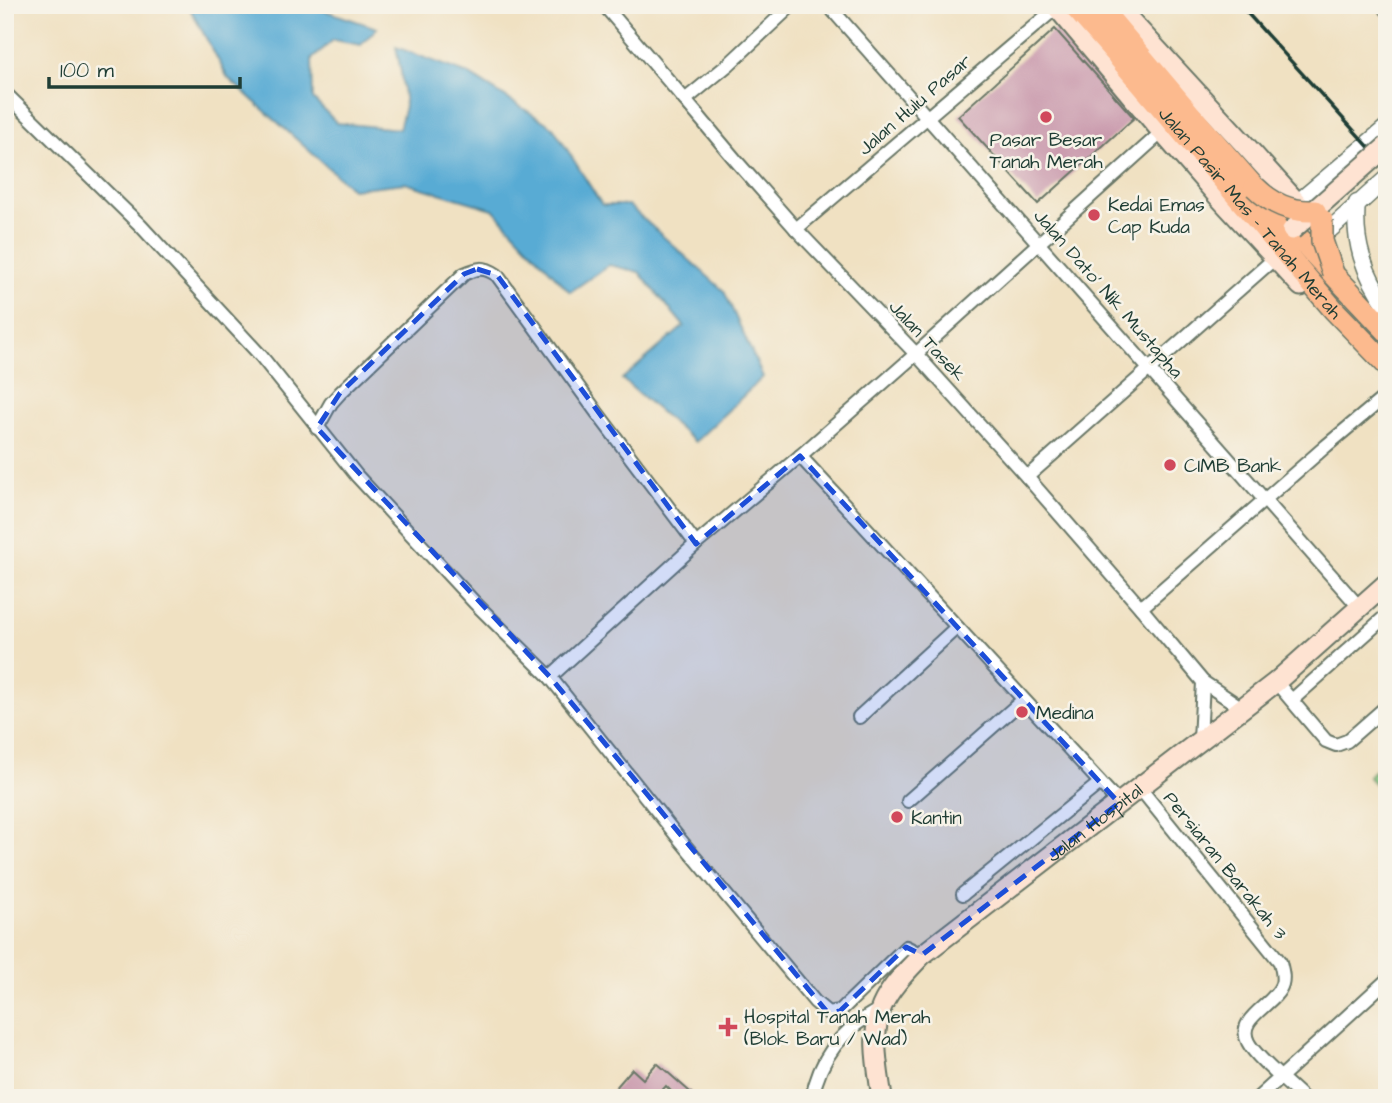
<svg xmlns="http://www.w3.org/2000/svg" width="1392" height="1103" viewBox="0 0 1392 1103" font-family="'Architects Daughter',sans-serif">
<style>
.green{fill:#8dce86;stroke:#56865d;stroke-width:2}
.water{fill:#59abd4;stroke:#3c7484;stroke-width:2}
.building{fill:#ca9bae}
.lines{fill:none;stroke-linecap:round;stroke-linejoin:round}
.minor-casing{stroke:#687666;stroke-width:16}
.tertiary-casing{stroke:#687666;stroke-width:19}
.secondary-casing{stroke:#687666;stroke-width:23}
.primary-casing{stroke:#687666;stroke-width:24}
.minor{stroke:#fff;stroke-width:12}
.tertiary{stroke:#fff;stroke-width:16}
.secondary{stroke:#fee3d2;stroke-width:19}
.primary{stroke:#fcba8e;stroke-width:21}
.rail{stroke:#1f3d34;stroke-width:3.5}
.secondary-bridge-casing{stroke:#687666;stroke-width:23;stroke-linecap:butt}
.primary-bridge-casing{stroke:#687666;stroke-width:24;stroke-linecap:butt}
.secondary-bridge{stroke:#fee3d2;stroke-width:19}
.primary-bridge{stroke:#fcba8e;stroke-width:21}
.marked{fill:#1d4ed8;fill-opacity:0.2;stroke:#1d4ed8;stroke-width:5;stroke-dasharray:14 9;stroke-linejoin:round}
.poi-dot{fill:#d1495b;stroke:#f7f3e8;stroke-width:2.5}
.labels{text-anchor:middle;stroke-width:5;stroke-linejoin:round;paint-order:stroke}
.street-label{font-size:19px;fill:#1f3d34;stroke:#f7f3e8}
.poi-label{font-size:19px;fill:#1f3d34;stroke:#f7f3e8;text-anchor:start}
</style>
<rect width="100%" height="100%" fill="#f7f3e8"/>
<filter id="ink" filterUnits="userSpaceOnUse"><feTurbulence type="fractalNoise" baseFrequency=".0143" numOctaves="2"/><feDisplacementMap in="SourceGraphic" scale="14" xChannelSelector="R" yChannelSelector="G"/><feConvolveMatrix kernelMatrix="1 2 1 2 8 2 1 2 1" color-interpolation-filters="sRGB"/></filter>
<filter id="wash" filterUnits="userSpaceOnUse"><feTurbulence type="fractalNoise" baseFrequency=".00686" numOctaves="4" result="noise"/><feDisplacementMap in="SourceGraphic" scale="28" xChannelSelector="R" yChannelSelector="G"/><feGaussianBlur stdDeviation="1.57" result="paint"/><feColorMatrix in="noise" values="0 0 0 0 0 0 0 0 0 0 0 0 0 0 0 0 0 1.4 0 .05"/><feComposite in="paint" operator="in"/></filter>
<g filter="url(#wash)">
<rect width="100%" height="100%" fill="#f0e1c2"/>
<polygon class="green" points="1387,760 1387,797 1368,776"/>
<polygon class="water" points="188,5 308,5 377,28 361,45 333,40 312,59 313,99 337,123 399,129 405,106 401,72 396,47 468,74 553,127 602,205 628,205 724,291 763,377 695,442 622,379 684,326 639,272 609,265 570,292 493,209 405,183 352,189 228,78"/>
<g id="blocks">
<g class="building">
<polygon points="1055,29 1134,118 1038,204 958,116"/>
<polygon points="657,1063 697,1098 678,1098 666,1086 655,1098 607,1098 632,1069 643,1079"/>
</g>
</g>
</g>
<g filter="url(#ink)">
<use href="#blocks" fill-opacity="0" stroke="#687666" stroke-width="2"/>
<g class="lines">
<g class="minor-casing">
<g id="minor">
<polyline points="604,5 685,100"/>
<polyline points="792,5 729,64 685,100 738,163 796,229 916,354 1027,477 1141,608 1203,682 1242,708"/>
<polyline points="828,5 1360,608"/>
<polyline points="1383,5 1387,10"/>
<polyline points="5,93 140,225 261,356 357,476 475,603 550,677 677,836 815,1002 828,1013 840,1011 906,947 922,955"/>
<polyline points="796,229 1057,7"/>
<path d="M317 428 331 403 340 393 464 274C478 268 483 266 497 275L598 414 696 544"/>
<polyline points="800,456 1119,803"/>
<polyline points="1027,477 1275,258"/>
<polyline points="1141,608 1326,446 1387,395"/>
<polyline points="550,677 696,544 800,456 916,354 1162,132"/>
<polyline points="1276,682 1326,741 1336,745 1347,741 1387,706"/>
<polyline points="1292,700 1387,615"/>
<polyline points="859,717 957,627"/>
<polyline points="1200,740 1203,682"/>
<path d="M1139 787 1280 962C1282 970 1284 977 1282 984 1276 1005 1235 1017 1248 1042 1256 1058 1289 1084 1303 1098"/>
<polyline points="908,801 1023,700"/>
<polyline points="963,894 1100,783"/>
<path d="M812 1098C820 1057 844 1027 881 1009"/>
<polyline points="1258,1098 1387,980"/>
</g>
</g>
<g class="tertiary-casing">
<g id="tertiary">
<polyline points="1297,203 1387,127"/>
<path d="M1357 203C1353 242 1364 274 1387 306"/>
<polyline points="1325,234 1387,178"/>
</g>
</g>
<g class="secondary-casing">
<g id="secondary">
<polyline points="1055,5 1162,132 1217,195 1301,286"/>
<polyline points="1116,5 1245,145 1309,216"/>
<path id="s1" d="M882 1098C878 1069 870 1034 882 1006 891 986 907 971 922 955L1276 682 1387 583"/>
</g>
</g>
<g class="primary-casing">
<g id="primary">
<polyline points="1073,5 1127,66"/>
<polyline points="1098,5 1190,114 1300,239 1387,331"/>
<path id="s2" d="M1119 58 1334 310 1387 365"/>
</g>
</g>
<use href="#minor" class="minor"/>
<use href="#tertiary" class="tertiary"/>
<use href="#secondary" class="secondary"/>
<use href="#primary" class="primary"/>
<polyline class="rail" points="1240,5 1387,167"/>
<g class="secondary-bridge-casing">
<polyline id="secondary-bridge" points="1292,230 1387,146"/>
</g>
<g class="primary-bridge-casing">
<g id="primary-bridge">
<path d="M1255 187C1272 204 1290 212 1315 211"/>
<polyline points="1322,220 1322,241 1333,273"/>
</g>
</g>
<use href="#secondary-bridge" class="secondary-bridge"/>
<use href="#primary-bridge" class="primary-bridge"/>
</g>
</g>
<path class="marked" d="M477 269 497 275 696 544 800 456 1119 803 922 955 906 947 840 1011 828 1013 550 677 317 428 340 393 464 274Z"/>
<g class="poi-dot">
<circle cx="1046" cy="117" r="7"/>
<circle cx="1094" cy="215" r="7"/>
<circle cx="1170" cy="465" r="7"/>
<circle cx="1022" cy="712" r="7"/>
<circle cx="897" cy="817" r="7"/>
<path d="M724.5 1016.5h7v7h7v7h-7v7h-7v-7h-7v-7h7z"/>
</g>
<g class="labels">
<g class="street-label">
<text transform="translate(914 104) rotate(-41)" y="7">Jalan Hulu Pasar</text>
<text dy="7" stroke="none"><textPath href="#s2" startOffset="203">Jalan Pasir Mas - Tanah Merah</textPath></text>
<text transform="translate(1109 293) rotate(49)" y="7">Jalan Dato' Nik Mustapha</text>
<text transform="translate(928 340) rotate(47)" y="7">Jalan Tasek</text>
<text dy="7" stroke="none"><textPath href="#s1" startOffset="376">Jalan Hospital</textPath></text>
<text transform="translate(1226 865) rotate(51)" y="7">Persiaran Barakah 3</text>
</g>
<g class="poi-label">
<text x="1046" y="146" text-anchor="middle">Pasar Besar<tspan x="1046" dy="22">Tanah Merah</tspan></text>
<text x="1108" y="211">Kedai Emas<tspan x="1108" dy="22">Cap Kuda</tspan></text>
<text x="1184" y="472">CIMB Bank</text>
<text x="1036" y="719">Medina</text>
<text x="911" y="824">Kantin</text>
<text x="744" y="1023">Hospital Tanah Merah<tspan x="744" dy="22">(Blok Baru / Wad)</tspan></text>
</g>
</g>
<rect width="1392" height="1103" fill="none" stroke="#f7f3e8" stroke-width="28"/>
<path d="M49 77v10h191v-10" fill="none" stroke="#1f3d34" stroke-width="3.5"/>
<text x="60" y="77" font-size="21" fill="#1f3d34" stroke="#f7f3e8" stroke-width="5" paint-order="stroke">100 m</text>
</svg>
